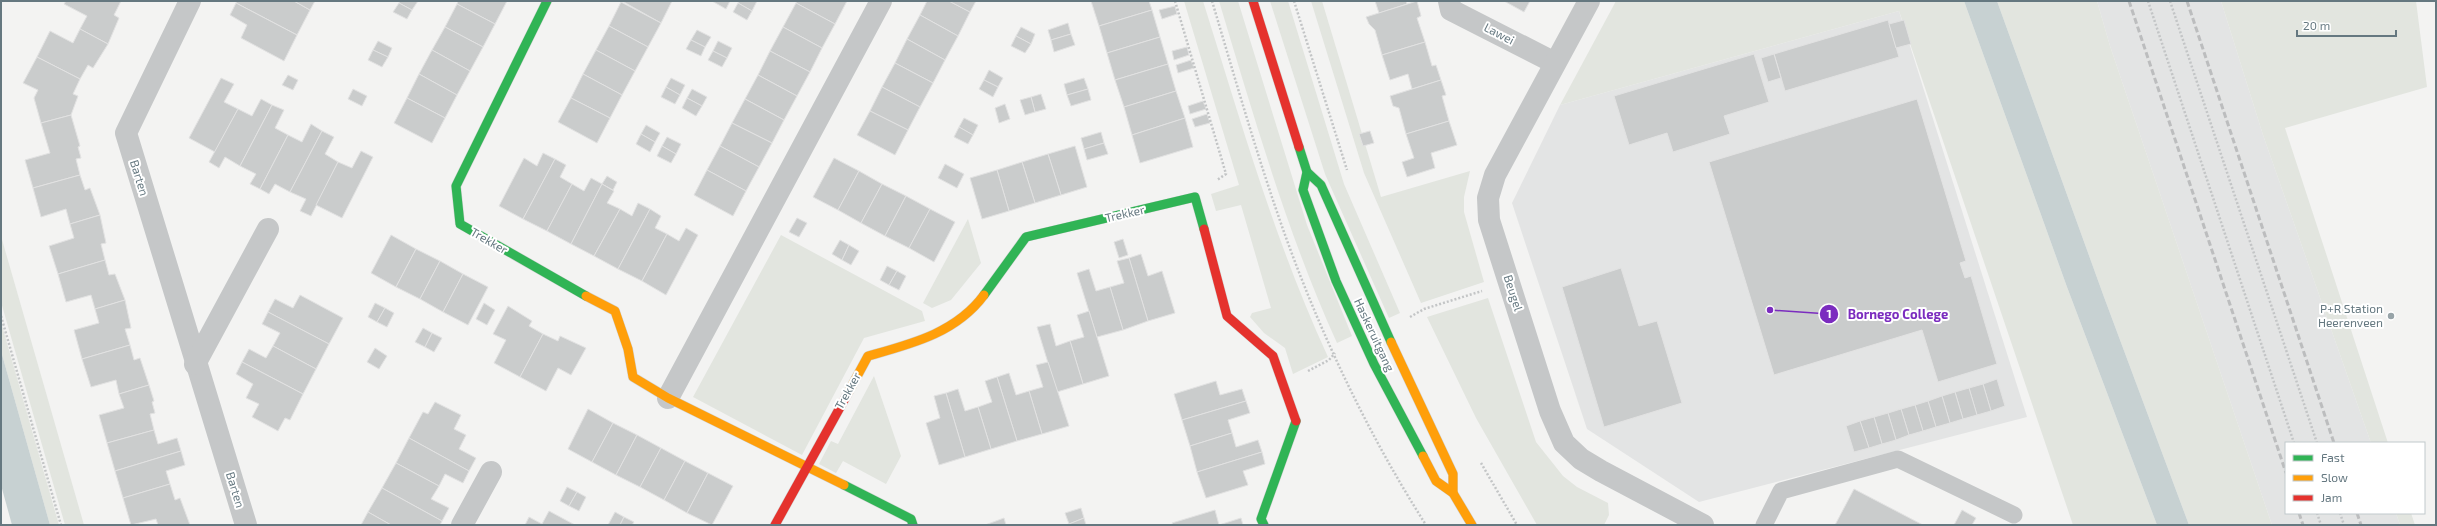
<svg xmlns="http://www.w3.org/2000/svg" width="2437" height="526" viewBox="0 0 2437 526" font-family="'Exo 2',sans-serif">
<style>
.built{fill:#e3e4e4}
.green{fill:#e2e5df}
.water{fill:#c7d1d2}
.building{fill:#cacccc;stroke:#e2e2e2}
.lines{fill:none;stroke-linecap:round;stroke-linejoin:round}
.fast-casing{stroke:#d0d1d1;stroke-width:10}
.slow-casing{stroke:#d0d1d1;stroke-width:10}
.jam-casing{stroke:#d0d1d1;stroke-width:10}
.path{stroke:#c3c5c6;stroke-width:2.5;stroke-dasharray:2 2;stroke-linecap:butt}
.lane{stroke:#c5c7c8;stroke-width:17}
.street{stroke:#c5c7c8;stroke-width:22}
.fast{stroke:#30b455;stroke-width:9}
.slow{stroke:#ff9f0a;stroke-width:9}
.jam{stroke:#e5322d;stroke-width:9}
.rail{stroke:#bcbdbe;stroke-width:3;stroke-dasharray:6 3;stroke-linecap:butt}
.poi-dot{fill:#97a3a8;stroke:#fff;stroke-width:1.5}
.labels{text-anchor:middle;stroke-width:4;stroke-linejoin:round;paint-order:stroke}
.street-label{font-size:12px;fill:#657880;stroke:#fff}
.poi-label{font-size:12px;fill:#657880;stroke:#fff;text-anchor:end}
.leader{fill:none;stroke:#7b2cbf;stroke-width:1.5}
.callout-dot{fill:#7b2cbf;stroke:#fff;stroke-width:1.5}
.mark-label{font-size:12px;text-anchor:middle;font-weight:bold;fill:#fff}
.callout-label{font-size:13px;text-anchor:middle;font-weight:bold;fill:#7b2cbf;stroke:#fff;stroke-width:4;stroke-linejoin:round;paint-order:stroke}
</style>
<rect width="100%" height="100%" fill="#f3f3f2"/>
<g class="built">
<polygon points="2097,1 2221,1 2263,135 2371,443 2286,443 2286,513 2396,513 2400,525 2272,525 2110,46"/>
<polygon points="1899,11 2027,417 1699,502 1587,429 1512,203 1560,105"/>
</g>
<g class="green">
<path d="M1184 1H1203C1241 122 1275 242 1328 357L1293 374 1285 348 1264 333 1250 317 1252 313 1271 308 1241 205 1216 211 1211 194 1239 185Z"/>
<path d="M1219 1H1238L1307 225 1352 336 1337 343C1287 233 1254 117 1219 1Z"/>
<polygon points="1270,1 1288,1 1344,184 1400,313 1389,318 1325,174"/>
<polygon points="1311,1 1322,1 1381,197 1470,171 1464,197 1464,212 1484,282 1421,303 1364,173"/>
<polygon points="1616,1 1964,1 2067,287 2157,525 2073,525 1899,11 1560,105"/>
<polygon points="1997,1 2097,1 2110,46 2272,525 2189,525 2104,297"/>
<polygon points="2221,1 2416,1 2427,87 2285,128 2388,443 2371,443 2263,135"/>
<polygon points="968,219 981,263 951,300 932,308 923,303"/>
<polygon points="781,235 922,311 925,321 864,338 802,455 693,397"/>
<polygon points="1,236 84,525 65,525 1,302"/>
<polygon points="1488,298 1536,442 1563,476 1577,487 1608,503 1609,515 1604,525 1537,525 1476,418 1427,317"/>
<polygon points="1,322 59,525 50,525 1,351"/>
<polygon points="874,376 901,456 886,484 843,461 836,473 819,464 831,441 838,444"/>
<polygon points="2396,513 2411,513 2415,525 2400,525"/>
</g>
<g class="water">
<polygon points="1964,1 1997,1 2104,297 2189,525 2157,525 2067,287"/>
<polygon points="1,351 50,525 12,525 1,485"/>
</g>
<g class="building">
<polygon points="66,1 121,1 114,15 119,18 108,44 80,29 87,16 64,4"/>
<polygon points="237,1 294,1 310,10 297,35 236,3"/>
<polygon points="294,1 315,1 310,10"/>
<polygon points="400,1 418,1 412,10 399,3"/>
<polygon points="458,1 507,1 495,24 457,4"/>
<polygon points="622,1 672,1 661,23"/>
<polygon points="712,1 730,1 726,9"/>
<polygon points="739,1 757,1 752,11 738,3"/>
<polygon points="797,1 847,1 835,24 796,3"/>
<polygon points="927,1 949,1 970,12 958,36 920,15"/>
<polygon points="949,1 976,1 970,12"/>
<polygon points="1091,1 1149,1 1152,10 1099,26"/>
<polygon points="1375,1 1406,1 1407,4 1379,13"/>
<polygon points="1417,1 1421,16 1417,18 1425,42 1382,55 1375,30 1369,24 1366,17"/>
<polygon points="1504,1 1530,1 1524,12"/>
<polygon points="621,2 661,23 648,47 609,26"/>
<polygon points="236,3 297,35 284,61 241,38 247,25 230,15"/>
<polygon points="399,3 412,10 407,19 393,12"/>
<polygon points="738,3 752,11 747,20 733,12"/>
<polygon points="796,3 835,24 822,48 783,27"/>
<polygon points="457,4 495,24 483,47 445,27"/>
<polygon points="1175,6 1177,14 1162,19 1159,10"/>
<polygon points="1152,10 1160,37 1107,53 1099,26"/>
<polygon points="920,15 958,36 945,60 907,39"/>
<polygon points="1888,20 1899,57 1785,91 1774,54"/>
<polygon points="1904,20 1911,44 1896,48 1889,24"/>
<polygon points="1068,23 1071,34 1051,40 1048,30"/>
<polygon points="609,26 648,47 635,71 596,50"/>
<polygon points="445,27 483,47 470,71 432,50"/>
<polygon points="783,27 822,48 810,72 770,51"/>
<polygon points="1021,27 1035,34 1031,44 1016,36"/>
<polygon points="80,29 108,44 93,68 88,65 80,79 37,57 50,31 73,43"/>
<polygon points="697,30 711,37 705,47 691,40"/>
<polygon points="1071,34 1075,45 1054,52 1051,40"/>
<polygon points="1016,36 1031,44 1025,53 1011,46"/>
<polygon points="1160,37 1168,64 1115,80 1107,53"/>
<polygon points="907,39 945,60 933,83 895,63"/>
<polygon points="691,40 705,47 701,56 686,49"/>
<polygon points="378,41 392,48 388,57 373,50"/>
<polygon points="718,41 732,48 727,58 713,51"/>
<polygon points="1425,42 1432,66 1436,65 1441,80 1412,89 1408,74 1390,80 1382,55"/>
<polygon points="1187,47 1189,55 1174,60 1172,51"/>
<polygon points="373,50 388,57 382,67 368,60"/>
<polygon points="432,50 470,71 457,95 419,74"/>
<polygon points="596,50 635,71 622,95 583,74"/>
<polygon points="713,51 727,58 722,67 708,60"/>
<polygon points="770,51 810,72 797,96 758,75"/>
<polygon points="1754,54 1769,102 1724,116 1730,134 1673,152 1667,133 1629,145 1614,96"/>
<polygon points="1774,54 1781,78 1768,82 1761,58"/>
<polygon points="37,57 80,79 73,94 78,96 71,115 41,123 34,98 38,90 23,83"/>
<polygon points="1191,60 1194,68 1178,73 1176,65"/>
<polygon points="895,63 933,83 920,107 882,87"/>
<polygon points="1168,64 1176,91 1124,107 1115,80"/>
<polygon points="989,70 1003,78 998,87 984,80"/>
<polygon points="419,74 457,95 445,118 407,98"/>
<polygon points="583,74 622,95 610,118 571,98"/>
<polygon points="288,75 298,80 293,90 282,85"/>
<polygon points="758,75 797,96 784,120 745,99"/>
<polygon points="221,78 234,84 224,102 238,109 215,152 189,138"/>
<polygon points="671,78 685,85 680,95 666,87"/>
<polygon points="1084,78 1088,89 1067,95 1064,84"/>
<polygon points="984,80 998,87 993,97 979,89"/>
<polygon points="1441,80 1446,95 1442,96 1449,121 1406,134 1399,108 1393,106 1390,96"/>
<polygon points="666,87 680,95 675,104 661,97"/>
<polygon points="882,87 920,107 908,130 870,111"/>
<polygon points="353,89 367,96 362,106 348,99"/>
<polygon points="692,89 707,97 702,106 687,98"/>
<polygon points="1088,89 1091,100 1071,106 1067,95"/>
<polygon points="1176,91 1185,118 1132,135 1124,107"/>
<polygon points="1041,94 1046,109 1035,112 1031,97"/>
<polygon points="1031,97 1035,112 1025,115 1020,100"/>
<polygon points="407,98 445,118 432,143 394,123"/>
<polygon points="571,98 610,118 597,143 558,122"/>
<polygon points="687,98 702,106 696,116 682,108"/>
<polygon points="261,99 272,105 240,166 225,157 219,168 209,162 238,109 252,116"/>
<polygon points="745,99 784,120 772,143 732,123"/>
<polygon points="1917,99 1966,261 1960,263 1965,278 1971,276 1997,364 1938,382 1922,330 1774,375 1709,162"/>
<polygon points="1203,101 1206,109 1190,114 1188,106"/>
<polygon points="1005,104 1010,119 999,123 995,108"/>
<polygon points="272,105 284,110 275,128 288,135 260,189 250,184 256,174 240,166"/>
<polygon points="870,111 908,130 895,155 857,135"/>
<polygon points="1207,114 1210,123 1195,127 1192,119"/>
<polygon points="71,115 80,146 78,147 81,158 76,159 80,175 33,188 25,160 50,153 41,123"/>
<polygon points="964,118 978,125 973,135 959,127"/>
<polygon points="1185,118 1193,147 1140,163 1132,135"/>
<polygon points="1449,121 1457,145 1431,153 1435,168 1407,177 1402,162 1414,158 1406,134"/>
<polygon points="732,123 772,143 759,167 720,146"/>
<polygon points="311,124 322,131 290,192 275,184 269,194 260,189 288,135 302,142"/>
<polygon points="646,125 660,133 655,142 641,134"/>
<polygon points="959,127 973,135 968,144 954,137"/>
<polygon points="322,131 334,137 325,154 338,162 311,216 300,211 306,199 290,192"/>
<polygon points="1370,131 1374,143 1363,146 1359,134"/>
<polygon points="1101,132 1104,143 1084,149 1081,138"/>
<polygon points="641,134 655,142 650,152 636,144"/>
<polygon points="667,137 681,144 676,154 662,146"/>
<polygon points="1104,143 1108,154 1087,160 1084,149"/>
<polygon points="662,146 676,154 671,163 657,156"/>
<polygon points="720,146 759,167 746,191 707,170"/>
<polygon points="1075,146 1087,187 1061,195 1048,154"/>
<polygon points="361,151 373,157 342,218 316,205 338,162 352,168"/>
<polygon points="543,153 555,159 523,219 499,206 524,158 537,166"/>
<polygon points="1048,154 1061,195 1035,203 1022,162"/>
<polygon points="834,158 859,171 838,210 813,197"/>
<polygon points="555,159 566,165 560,177 572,184 547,231 523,219"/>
<polygon points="1022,162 1035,203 1009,211 997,170"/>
<polygon points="945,164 964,174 957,188 938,178"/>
<polygon points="707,170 746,191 733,216 694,195"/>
<polygon points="997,170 1009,211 982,219 970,178"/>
<polygon points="859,171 882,184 861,223 838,210"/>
<polygon points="80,175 85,190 90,188 100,215 70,224 66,209 41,217 33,188"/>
<polygon points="607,176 617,182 613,190 602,184"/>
<polygon points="591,178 602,184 571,244 547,231 572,184 584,191"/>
<polygon points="602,184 614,191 607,203 620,209 594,256 571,244"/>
<polygon points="882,184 906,196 885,236 861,223"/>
<polygon points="906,196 930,209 909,248 885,236"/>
<polygon points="638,203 650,209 618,269 594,256 620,209 632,216"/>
<polygon points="650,209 661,216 655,228 667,234 642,281 618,269"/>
<polygon points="930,209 955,222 934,262 909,248"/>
<polygon points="100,215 106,243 101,244 105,260 58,274 49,246 74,238 70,224"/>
<polygon points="797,218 807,223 799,237 789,232"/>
<polygon points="686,228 698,235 666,295 642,281 667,234 679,241"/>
<polygon points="391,235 416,249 396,287 371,273"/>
<polygon points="1123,239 1128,255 1119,258 1114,242"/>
<polygon points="840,240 849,245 842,260 832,254"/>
<polygon points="849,245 859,251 851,265 842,260"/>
<polygon points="416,249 440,261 420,299 396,287"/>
<polygon points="1141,254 1148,276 1162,271 1175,313 1148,321 1129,258"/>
<polygon points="1129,258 1148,321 1123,330 1110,287 1124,283 1117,261"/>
<polygon points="105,260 109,275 115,274 125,300 95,309 91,295 66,302 58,274"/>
<polygon points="440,261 463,274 443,312 420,299"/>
<polygon points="887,266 897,271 889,285 880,280"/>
<polygon points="1621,268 1639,326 1657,321 1682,403 1604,427 1562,287"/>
<polygon points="1089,269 1096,291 1110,287 1123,330 1097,337 1077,273"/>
<polygon points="897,271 906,276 899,290 889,285"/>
<polygon points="463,274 488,287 468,325 443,312"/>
<polygon points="300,295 343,318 329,344 268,312 275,299 293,308"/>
<polygon points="125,300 131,328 125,329 130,345 82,359 74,330 99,323 95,309"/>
<polygon points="375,303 385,308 377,322 368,317"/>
<polygon points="484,303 495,310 487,325 476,319"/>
<polygon points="508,306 532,321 529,326 543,334 520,377 494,363 506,340 493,334"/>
<polygon points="385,308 394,313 387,327 377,322"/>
<polygon points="1089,311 1109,376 1083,384 1070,341 1084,337 1077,315"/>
<polygon points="268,312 329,344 316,369 273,346 280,333 262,324"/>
<polygon points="1050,324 1056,346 1070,341 1083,384 1057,392 1037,327"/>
<polygon points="423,328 432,333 425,347 415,342"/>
<polygon points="432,333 442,338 434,352 425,347"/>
<polygon points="543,334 558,341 560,336 586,348 571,375 558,368 546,391 520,377"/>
<polygon points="130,345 134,360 140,358 149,385 119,394 116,380 91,387 82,359"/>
<polygon points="273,346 316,369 303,394 242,362 249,349 266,358"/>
<polygon points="375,348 387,356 379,369 367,362"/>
<polygon points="242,362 303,394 290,420 285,418 278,431 252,417 259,404 246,398 253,384 236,374"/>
<polygon points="1048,362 1069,426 1042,434 1029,391 1043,387 1036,365"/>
<polygon points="1009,373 1016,395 1029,391 1042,434 1017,441 997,377"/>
<polygon points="997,377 1017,441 991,449 978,407 992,402 985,381"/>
<polygon points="1997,379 2005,406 1991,411 1983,384"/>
<polygon points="1216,381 1220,395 1242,389 1246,401 1182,420 1174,394"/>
<polygon points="1983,384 1991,411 1977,415 1969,388"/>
<polygon points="149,385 154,401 152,402 155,413 150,414 154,430 107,443 99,415 124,408 119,394"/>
<polygon points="1969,388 1977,415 1963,419 1955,392"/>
<polygon points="958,389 965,411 978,407 991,449 965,457 946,393"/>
<polygon points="1955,392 1963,419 1950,423 1942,396"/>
<polygon points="946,393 965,457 939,465 926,423 940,418 934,396"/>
<polygon points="1942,396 1950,423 1936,427 1928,401"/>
<polygon points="1246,401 1250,413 1228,420 1232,433 1190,446 1182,420"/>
<polygon points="1928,401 1936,427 1923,431 1915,405"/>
<polygon points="435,402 461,415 454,429 466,435 459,449 476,458 469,471 409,438 423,412 428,414"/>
<polygon points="1915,405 1923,431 1909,435 1901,409"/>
<polygon points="588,409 613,423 592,462 568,449"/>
<polygon points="1901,409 1909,435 1896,440 1888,413"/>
<polygon points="1888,413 1896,440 1882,444 1874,417"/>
<polygon points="1874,417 1882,444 1869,448 1860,421"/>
<polygon points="1860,421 1869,448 1854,452 1846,426"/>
<polygon points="613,423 637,435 616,475 592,462"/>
<polygon points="154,430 158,444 177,438 181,451 115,471 107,443"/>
<polygon points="1232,433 1236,447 1258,440 1262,452 1197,472 1190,446"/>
<polygon points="637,435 661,448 640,487 616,475"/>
<polygon points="409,438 469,471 463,483 445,474 439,486 396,463"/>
<polygon points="661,448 685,461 664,500 640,487"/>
<polygon points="181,451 185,465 166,471 170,484 123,498 115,471"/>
<polygon points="1262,452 1265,464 1243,471 1248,485 1206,498 1197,472"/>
<polygon points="685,461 708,473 687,513 664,500"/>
<polygon points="396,463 439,486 431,499 449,508 442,521 382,488"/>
<polygon points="708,473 733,486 712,525 687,513"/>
<polygon points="170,484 175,500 180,498 190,525 158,525 156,519 131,525 123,498"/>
<polygon points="567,487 577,492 569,506 560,501"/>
<polygon points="382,488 442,521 440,525 391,525 368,512"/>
<polygon points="1854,489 1923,525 1835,525"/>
<polygon points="577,492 586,497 579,511 569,506"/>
<polygon points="1081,508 1084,518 1069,524 1065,513"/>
<polygon points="1215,510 1219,525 1241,518 1243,525 1173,525 1172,523"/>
<polygon points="1962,510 1976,518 1972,525 1954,525"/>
<polygon points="549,511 575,525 525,525 529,517 542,524"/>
<polygon points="368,512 391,525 361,525"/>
<polygon points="615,512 624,517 620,525 608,525"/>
<polygon points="624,517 634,522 632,525 620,525"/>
<polygon points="1004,518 1006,525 985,525"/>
<polygon points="1084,518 1086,525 1065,525 1069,524"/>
</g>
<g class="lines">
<g class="fast-casing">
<g id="fast">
<polyline points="547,1 456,186 460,224 586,296"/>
<polyline points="1299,147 1307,172 1303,190 1336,281 1374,364 1423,456"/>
<polyline points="1307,172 1321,185 1391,342"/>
<polyline points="984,295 1026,237 1195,197 1204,229"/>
<polyline points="844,485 911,519 913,525"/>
<polyline points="1264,525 1261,519 1296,421"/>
</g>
</g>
<g class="slow-casing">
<g id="slow">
<polyline points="586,296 615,311 628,349 633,377 668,398 844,485"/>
<polyline points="1391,342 1453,474 1453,493"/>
<path d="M848 393 868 356C911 344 956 333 984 295"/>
<polyline points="1423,456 1436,481 1453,493 1472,525"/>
</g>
</g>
<g class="jam-casing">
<g id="jam">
<polyline points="1253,1 1299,147"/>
<polyline points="1204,229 1227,316 1273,356 1296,421"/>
<polyline points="775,525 848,393"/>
</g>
</g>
<g class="path">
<polyline points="1175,1 1226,174 1217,180"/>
<path d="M1212 1C1235 78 1257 156 1284 232 1320 333 1368 434 1426 525"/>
<polyline points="1294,1 1347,170"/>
<polyline points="2148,1 2294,443"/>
<polyline points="2170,1 2317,443"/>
<polyline points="1,316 61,525"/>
<polyline points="1410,317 1424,309 1482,291"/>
<polyline points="1308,371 1329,360 1335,353"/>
<polyline points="1481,463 1517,525"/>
<polyline points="2317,513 2321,525"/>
<polyline points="2340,513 2344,525"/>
</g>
<polyline class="lane" points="1764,525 1781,491 1898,459 2014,515"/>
<g class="street">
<polyline points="190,1 126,133 246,525"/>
<polyline points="1449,1 1451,10 1555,63"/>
<polyline points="1589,1 1495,175 1488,198 1489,220 1550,411 1564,443 1581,459 1601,471 1703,525"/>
<polyline points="195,364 268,229"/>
<polyline points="668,398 881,1"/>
<polyline points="462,525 491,472"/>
</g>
<use href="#fast" class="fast"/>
<use href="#slow" class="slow"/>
<use href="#jam" class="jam"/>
<g class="rail">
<polyline points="2129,1 2286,473"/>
<polyline points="2187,1 2334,443"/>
<polyline points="2299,513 2303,525"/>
<polyline points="2357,513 2361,525"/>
</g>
</g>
<circle class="poi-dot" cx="2391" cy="316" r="4"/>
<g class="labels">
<g class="street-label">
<text transform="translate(1499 34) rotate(27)" y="4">Lawei</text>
<text transform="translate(139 178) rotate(73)" y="4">Barten</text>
<text transform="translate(1125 214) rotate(-13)" y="4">Trekker</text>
<text transform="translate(489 241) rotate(30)" y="4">Trekker</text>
<text transform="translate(1513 293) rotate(72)" y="4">Beugel</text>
<text transform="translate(1374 335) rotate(65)" y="4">Haskeruitgang</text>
<text transform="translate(848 391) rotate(-61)" y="4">Trekker</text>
<text transform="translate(235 490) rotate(73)" y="4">Barten</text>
</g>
<g class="poi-label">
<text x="2383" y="313">P+R Station<tspan x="2383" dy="14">Heerenveen</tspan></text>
</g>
</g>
<path class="leader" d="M1770 310L1829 314"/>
<g class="callout-dot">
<circle cx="1770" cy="310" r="4"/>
<circle cx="1829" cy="314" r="10"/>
</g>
<g class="mark-label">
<text x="1829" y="318">1</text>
</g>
<g class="callout-label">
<text x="1898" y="319">Bornego College</text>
</g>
<rect width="2437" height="526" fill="none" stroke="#657880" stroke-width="4"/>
<rect x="2285" y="442" width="140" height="72" fill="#ffffff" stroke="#c1c9cc"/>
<rect x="2293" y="455" width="20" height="6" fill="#30b455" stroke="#c1c9cc"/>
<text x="2321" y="462" font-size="12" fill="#657880">Fast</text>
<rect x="2293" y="475" width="20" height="6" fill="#ff9f0a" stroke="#c1c9cc"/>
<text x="2321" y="482" font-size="12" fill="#657880">Slow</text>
<rect x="2293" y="495" width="20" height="6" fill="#e5322d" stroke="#c1c9cc"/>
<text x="2321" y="502" font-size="12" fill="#657880">Jam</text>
<path d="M2297 30v6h99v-6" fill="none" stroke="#657880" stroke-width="2"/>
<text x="2303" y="30" font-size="12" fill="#657880" stroke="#ffffff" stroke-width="3" paint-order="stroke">20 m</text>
</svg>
